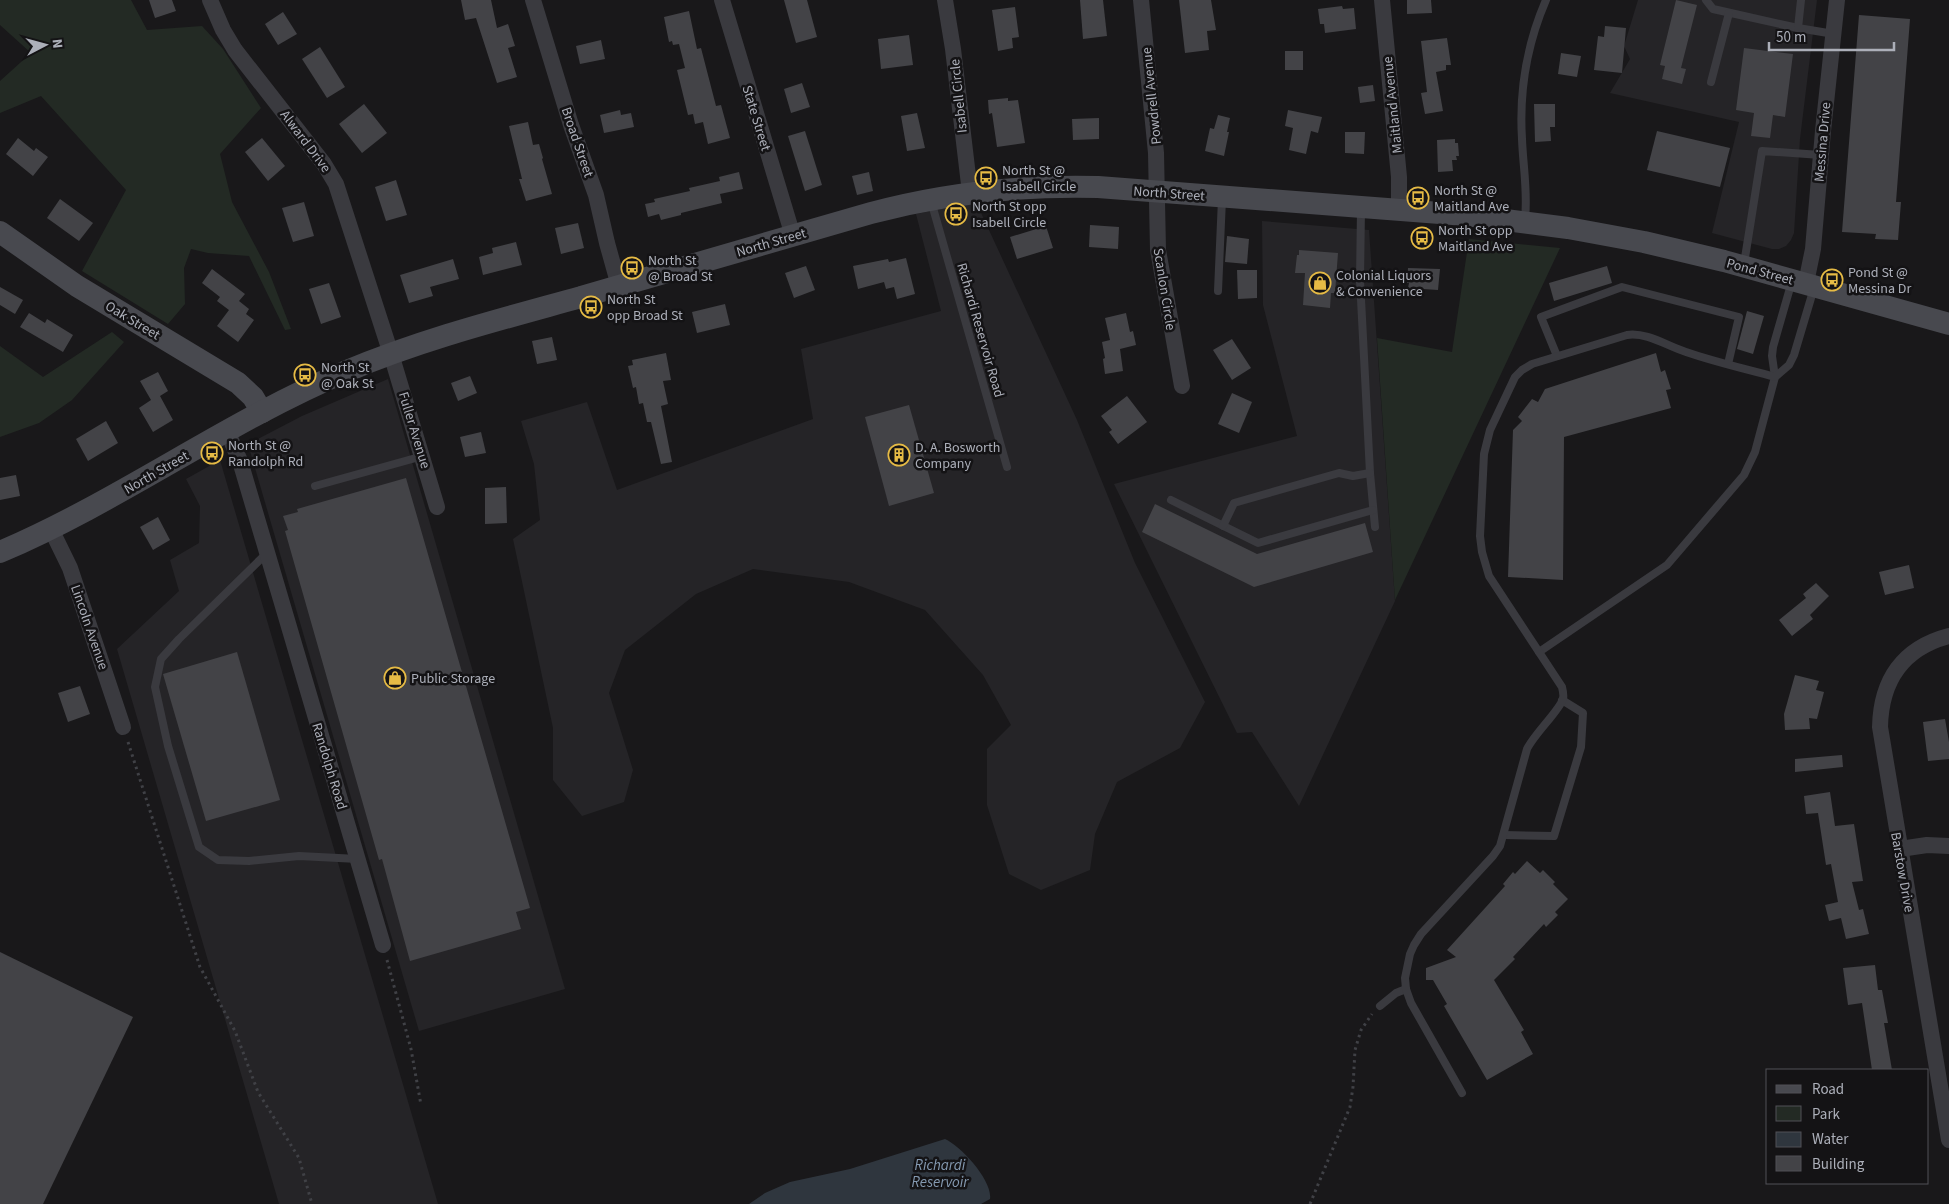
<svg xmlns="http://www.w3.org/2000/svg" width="1949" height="1204" viewBox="0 0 1949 1204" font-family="'Source Sans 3',sans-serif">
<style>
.built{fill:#252427}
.green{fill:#232a24}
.water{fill:#2f363e}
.building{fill:#434347}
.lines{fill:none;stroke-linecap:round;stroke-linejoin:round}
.path{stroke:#404146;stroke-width:3;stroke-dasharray:2.5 4;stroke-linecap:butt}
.lane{stroke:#3a3a3f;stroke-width:8}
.street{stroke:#3a3a3f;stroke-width:16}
.secondary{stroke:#48494f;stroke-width:22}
.labels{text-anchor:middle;stroke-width:5;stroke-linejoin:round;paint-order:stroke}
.street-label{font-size:14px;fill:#acafb9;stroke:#141315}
.poi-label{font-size:14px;fill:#acafb9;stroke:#141315;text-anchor:start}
.water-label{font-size:15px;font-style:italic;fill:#859ab1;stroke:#141315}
</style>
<rect width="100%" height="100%" fill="#19181a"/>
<g class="built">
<polygon points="1638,0 1817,0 1800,139 1794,233 1791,240 1786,246 1779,249 1772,249 1712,233 1739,122 1610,93 1630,59 1624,46"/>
<polygon points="976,202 1077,420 1135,563 1205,702 1180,748 1117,782 1095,834 1090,870 1041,890 1009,874 987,805 987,749 1011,725 983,675 925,610 849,582 753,569 696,594 625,650 609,693 633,770 624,802 582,816 553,780 553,728 513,539 540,520 534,464 521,421 587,402 617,490 813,419 801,349 941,311 916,214"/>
<polygon points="1262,221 1369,230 1395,601 1299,806 1252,732 1237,733 1114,484 1297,436 1263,305"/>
<polygon points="388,379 565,989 419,1031 248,444 302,416"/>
<polygon points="220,460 438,1204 279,1204 117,649 179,591 170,560 199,543 200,506 186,479"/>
</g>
<g class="green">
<polygon points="0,0 131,0 147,30 202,26 223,49 261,108 220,154 232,202 269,272 291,329 285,330 249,256 208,253 191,249 184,268 185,304 168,324 82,271 126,190 41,96 0,113 0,81 31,53 0,25"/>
<polygon points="1469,239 1560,248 1395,600 1377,338 1452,352"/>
<polygon points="112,332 124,342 72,400 39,423 0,437 0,346 43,377"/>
</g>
<path class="water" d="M945 1139C961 1146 993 1181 990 1199L981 1204H749L765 1193 790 1182 850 1169Z"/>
<g class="building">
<polygon points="149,0 172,0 176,11 155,18"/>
<polygon points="461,0 491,0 497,28 508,24 515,46 508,48 517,77 497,83 476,18 465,20"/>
<polygon points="784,0 807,0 817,37 796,43"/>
<polygon points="1080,0 1103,0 1107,36 1083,39"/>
<polygon points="1179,0 1211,0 1216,30 1207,31 1209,50 1185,53"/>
<polygon points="1407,0 1431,0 1432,13 1407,14"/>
<polygon points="1676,0 1697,5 1681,68 1686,69 1682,84 1662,79 1665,66 1660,65"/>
<polygon points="1342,6 1343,9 1354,8 1356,29 1325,33 1324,24 1320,24 1318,9"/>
<polygon points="1015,7 1019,37 1012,38 1013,48 998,51 992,10"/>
<polygon points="689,11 697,49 701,48 716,106 721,105 730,138 708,144 703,122 695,124 693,114 688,115 677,70 685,68 679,44 673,45 672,41 669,42 664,17"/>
<polygon points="283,12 297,34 278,45 265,24"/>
<polygon points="1859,15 1910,19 1896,202 1901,202 1898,240 1875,239 1876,234 1842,232"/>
<polygon points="1605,26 1626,28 1622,73 1594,70 1598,36 1604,37"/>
<polygon points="909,35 913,65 881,69 878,39"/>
<polygon points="1447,38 1451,65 1446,65 1446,70 1436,72 1443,111 1425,114 1421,93 1427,92 1421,41"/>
<polygon points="601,40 605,59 580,64 576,46"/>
<polygon points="320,47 345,87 327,98 302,59"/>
<polygon points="1744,48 1793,54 1785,117 1773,115 1770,138 1751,136 1754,113 1736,110"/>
<rect x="1285" y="51" width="18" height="19"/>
<polygon points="1561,53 1581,56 1577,77 1558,74"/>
<polygon points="802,83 810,107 791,113 784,89"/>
<polygon points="1373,85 1375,101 1360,103 1358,87"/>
<polygon points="1008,98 1008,101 1018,100 1025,143 997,147 992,113 989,114 988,100"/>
<polygon points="364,104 387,133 362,153 339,124"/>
<polygon points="1534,104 1555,104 1555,127 1550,127 1551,141 1535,142"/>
<polygon points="620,110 621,115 631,113 634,127 604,133 600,115"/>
<polygon points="1288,110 1322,117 1318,133 1311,131 1306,154 1289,150 1293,128 1285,126"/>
<polygon points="917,113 925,148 907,151 901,116"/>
<polygon points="1218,115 1230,118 1227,132 1229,132 1224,156 1205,151 1210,128 1214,129"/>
<polygon points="1099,118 1099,139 1073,140 1072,119"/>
<polygon points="528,122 533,145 539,144 543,158 542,159 552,194 526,201 519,179 522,179 509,126"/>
<polygon points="805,131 822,185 805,191 788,136"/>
<polygon points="1657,131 1730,148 1720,187 1647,170"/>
<polygon points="1345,132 1365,132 1364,154 1345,153"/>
<polygon points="18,138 34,151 36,148 48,157 33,176 6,154"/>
<polygon points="262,138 285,166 268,181 245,152"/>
<polygon points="1455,139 1455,143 1458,143 1459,156 1456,156 1457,160 1452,160 1453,171 1438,172 1437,140"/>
<polygon points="739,172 743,189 720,194 722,203 681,213 681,215 661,220 659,214 648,217 645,204 655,202 654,199 690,191 689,188 720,181 719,177"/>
<polygon points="869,172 873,191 857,195 852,176"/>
<polygon points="396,180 407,215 386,221 375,187"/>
<polygon points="60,199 93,223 79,241 47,218"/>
<polygon points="304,202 314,236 293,242 282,208"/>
<polygon points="578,223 584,248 561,254 555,228"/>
<polygon points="1090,225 1119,227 1118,249 1089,247"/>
<polygon points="1046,226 1053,248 1017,259 1010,237"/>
<polygon points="1227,236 1249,239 1247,264 1225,262"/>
<polygon points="516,242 522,265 483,275 479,257 493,253 492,248"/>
<polygon points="1299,250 1338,253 1335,293 1331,293 1330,308 1303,305 1305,273 1295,273 1297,255 1299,255"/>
<polygon points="906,258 915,294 897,299 894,287 886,289 884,282 858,289 853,266 888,259 889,262"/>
<polygon points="453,259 459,279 430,287 433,296 409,303 400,275"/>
<polygon points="806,266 815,290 794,298 785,273"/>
<polygon points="1607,266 1612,283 1554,301 1549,283"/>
<polygon points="1408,268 1440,269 1438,290 1408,288 1409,283 1407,283"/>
<polygon points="212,269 245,294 239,301 249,309 246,314 254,320 238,342 217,326 229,310 217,301 220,297 202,283"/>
<polygon points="1237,270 1257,270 1257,298 1238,299"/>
<polygon points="329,283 341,317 321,324 309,289"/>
<polygon points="0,287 23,300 15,314 0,305"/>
<polygon points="725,304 730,325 697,333 692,312"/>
<polygon points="1747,311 1764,316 1753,354 1737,349"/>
<polygon points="29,313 45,323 47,319 73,335 63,352 20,327"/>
<polygon points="1126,313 1130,332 1133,331 1136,345 1120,349 1123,371 1105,374 1103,359 1105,358 1102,342 1110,340 1105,318"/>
<polygon points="552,337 557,360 537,364 532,341"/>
<polygon points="1232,339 1251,368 1232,380 1213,350"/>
<polygon points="666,353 671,380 663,381 668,404 661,406 672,462 661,464 651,422 647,422 643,403 639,404 636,387 633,388 628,366 633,365 632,360"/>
<polygon points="1656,353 1661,372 1665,370 1671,389 1666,390 1671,408 1564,437 1563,580 1508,577 1513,430 1522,421 1518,417 1532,399 1538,402 1545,389"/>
<polygon points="158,372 168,391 160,396 173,420 153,432 139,408 151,400 140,381"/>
<polygon points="470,376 477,393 458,401 451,383"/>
<polygon points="1232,393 1252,402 1239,433 1218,424"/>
<polygon points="1127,396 1147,422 1118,444 1109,432 1112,430 1101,416"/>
<polygon points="909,405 934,493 889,506 865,417"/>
<polygon points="106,421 118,443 88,461 76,439"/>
<polygon points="481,432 486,453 465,457 460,437"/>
<polygon points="16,475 20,496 0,500 0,478"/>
<polygon points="406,478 530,908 516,912 521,929 410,961 382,859 379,860 285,531 288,530 283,516 298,512 297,509"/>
<polygon points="506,487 507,523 485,524 485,488"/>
<polygon points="1155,504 1257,554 1365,523 1373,552 1254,587 1142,532"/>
<polygon points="158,517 170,540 153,550 140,527"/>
<polygon points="1909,565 1914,588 1885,595 1879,572"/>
<polygon points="1816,583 1829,596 1810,615 1813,619 1792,636 1779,620 1806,598 1803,594"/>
<polygon points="237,652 280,800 206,821 163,674"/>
<polygon points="1795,675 1819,681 1816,690 1824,692 1817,719 1809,718 1810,729 1785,730 1784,714"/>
<polygon points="80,686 90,714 68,722 58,693"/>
<polygon points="1945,719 1949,742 1949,759 1928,761 1923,722"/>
<polygon points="1842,755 1843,767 1795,772 1795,759"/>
<polygon points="1830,792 1835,826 1854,824 1863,881 1852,882 1859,910 1863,909 1869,934 1846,939 1841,918 1829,921 1825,905 1838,902 1831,864 1826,865 1818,813 1806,814 1804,796"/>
<polygon points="1527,861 1540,873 1543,870 1555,882 1553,884 1568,899 1555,912 1558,915 1546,927 1544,924 1513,957 1515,959 1494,980 1524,1030 1521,1032 1533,1054 1487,1080 1444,1006 1447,1004 1433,980 1426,980 1426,968 1456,957 1447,950 1505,886 1503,884 1513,872 1515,874"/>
<polygon points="0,952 133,1017 43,1204 0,1204"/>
<polygon points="1875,965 1878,990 1882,990 1888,1023 1884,1023 1892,1070 1872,1070 1862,1003 1848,1005 1843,968"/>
</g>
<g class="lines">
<g class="path">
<polyline points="128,742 200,967 235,1031 258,1092 299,1158 312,1204"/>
<polyline points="387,960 411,1049 421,1105"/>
<polyline points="1310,1204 1350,1107 1353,1087 1355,1050 1361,1030 1372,1014"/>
</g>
<g class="lane">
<polyline points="1706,0 1713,9 1798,28"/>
<polyline points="1801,0 1798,28 1834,34"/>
<polyline points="1711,82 1729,13"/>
<polyline points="931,201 1007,467"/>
<polyline points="1361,209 1360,280 1370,473 1375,527"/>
<path d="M1525 219C1528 192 1523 166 1522 139 1519 91 1527 44 1546 0"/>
<polyline points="1744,264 1762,151 1821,155"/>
<polyline points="1218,291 1222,199"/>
<polyline points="1557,356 1541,317 1622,287 1739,317 1728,364"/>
<polyline points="315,486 423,456"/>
<polyline points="1171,500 1258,543 1373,510"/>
<polyline points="1223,526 1234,503 1339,473 1353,476 1370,473"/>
<polyline points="267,553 179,639 161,659 155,687 168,746 199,847 218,860 249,861 299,856 358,859"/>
<polyline points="1539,652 1667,565 1744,475 1755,452 1775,377 1772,356 1773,347 1792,281"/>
<polyline points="1504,835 1554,836 1581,747 1583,713 1562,700"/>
<polyline points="1380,1006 1396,993 1406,989"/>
<path d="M1462 1093 1411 1003 1406 989 1405 978 1410 954 1414 945 1421 934 1493 856 1500 846 1527 749C1535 733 1559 711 1563 699 1564 695 1563 691 1562 687L1489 576 1482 552 1480 536 1484 454 1490 430 1515 377 1522 370 1532 364 1627 335C1647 332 1667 346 1686 352 1715 362 1746 369 1775 377L1789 365 1794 355 1814 288"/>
</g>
<g class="street">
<polyline points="210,0 223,30 235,50 324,164 336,184 391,354 437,507"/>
<polyline points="533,0 571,125 596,195 607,243 619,286"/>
<polyline points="722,0 793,236"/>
<polyline points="945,0 953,49 970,193"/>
<polyline points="1141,0 1156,153 1158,250 1182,386"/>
<polyline points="1382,0 1399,177 1399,210"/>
<polyline points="1806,283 1813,249 1823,131 1837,0"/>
<polyline points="227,431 240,461 383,945"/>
<polyline points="51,529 70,568 123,727"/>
<path d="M1949 636C1903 648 1881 680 1880 727L1949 1140"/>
<polyline points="1900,849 1927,845 1949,846"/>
</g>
<g class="secondary">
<polyline points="0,232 77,286 238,383 253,397 262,412"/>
<path d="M0 552C120 501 226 422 347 371 423 339 502 319 581 297 678 269 775 241 871 213 946 193 1021 185 1098 187L1466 215 1568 228 1644 242 1724 261 1949 324"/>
</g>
</g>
<defs>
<g id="bus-ring" transform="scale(1.125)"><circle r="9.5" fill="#141315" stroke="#e6bb45" stroke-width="1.5"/><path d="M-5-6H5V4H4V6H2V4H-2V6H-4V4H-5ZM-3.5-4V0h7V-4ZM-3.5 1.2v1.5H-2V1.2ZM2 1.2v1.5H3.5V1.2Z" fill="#e6bb45"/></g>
<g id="shop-ring" transform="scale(1.125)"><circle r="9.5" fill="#141315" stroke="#e6bb45" stroke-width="1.5"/><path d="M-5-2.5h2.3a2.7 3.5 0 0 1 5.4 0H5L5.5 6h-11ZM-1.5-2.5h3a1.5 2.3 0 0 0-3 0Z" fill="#e6bb45"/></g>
<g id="building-ring" transform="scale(1.125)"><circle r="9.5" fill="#141315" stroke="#e6bb45" stroke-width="1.5"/><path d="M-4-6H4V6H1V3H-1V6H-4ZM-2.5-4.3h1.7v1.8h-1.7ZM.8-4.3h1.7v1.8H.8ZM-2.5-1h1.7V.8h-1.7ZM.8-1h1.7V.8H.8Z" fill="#e6bb45"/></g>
</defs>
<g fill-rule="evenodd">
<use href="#bus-ring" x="986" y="178"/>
<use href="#bus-ring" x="1418" y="198"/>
<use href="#bus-ring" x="956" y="214"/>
<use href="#bus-ring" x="1422" y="238"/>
<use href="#bus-ring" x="632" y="268"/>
<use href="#bus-ring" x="1832" y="280"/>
<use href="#shop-ring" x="1320" y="283"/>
<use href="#bus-ring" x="591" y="307"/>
<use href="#bus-ring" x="305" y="375"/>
<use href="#bus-ring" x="212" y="453"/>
<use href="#building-ring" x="899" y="455"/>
<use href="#shop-ring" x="395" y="678"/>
</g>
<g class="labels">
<g class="street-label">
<text transform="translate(958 96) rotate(-96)" y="5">Isabell Circle</text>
<text transform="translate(1151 96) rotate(-96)" y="5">Powdrell Avenue</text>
<text transform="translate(1392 105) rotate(-96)" y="5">Maitland Avenue</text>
<text transform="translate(757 118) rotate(73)" y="5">State Street</text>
<text transform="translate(306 141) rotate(53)" y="5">Alward Drive</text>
<text transform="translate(578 142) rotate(71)" y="5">Broad Street</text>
<text transform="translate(1822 142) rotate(-85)" y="5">Messina Drive</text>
<text transform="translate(1169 193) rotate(4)" y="5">North Street</text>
<text transform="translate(771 242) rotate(-16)" y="5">North Street</text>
<text transform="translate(1760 271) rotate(15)" y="5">Pond Street</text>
<text transform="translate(1165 289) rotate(81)" y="5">Scanlon Circle</text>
<text transform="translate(133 320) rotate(31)" y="5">Oak Street</text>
<text transform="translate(981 330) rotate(74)" y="5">Richardi Reservoir Road</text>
<text transform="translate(415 430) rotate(73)" y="5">Fuller Avenue</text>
<text transform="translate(156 472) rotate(-30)" y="5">North Street</text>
<text transform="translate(90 627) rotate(71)" y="5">Lincoln Avenue</text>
<text transform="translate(330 766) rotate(73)" y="5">Randolph Road</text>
<text transform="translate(1903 872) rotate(80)" y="5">Barstow Drive</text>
</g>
<g class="poi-label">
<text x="1002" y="175">North St @<tspan x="1002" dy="16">Isabell Circle</tspan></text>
<text x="1434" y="195">North St @<tspan x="1434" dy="16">Maitland Ave</tspan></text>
<text x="972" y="211">North St opp<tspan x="972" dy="16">Isabell Circle</tspan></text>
<text x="1438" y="235">North St opp<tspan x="1438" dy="16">Maitland Ave</tspan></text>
<text x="648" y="265">North St<tspan x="648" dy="16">@ Broad St</tspan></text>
<text x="1848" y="277">Pond St @<tspan x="1848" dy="16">Messina Dr</tspan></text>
<text x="1336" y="280">Colonial Liquors<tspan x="1336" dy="16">&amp; Convenience</tspan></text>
<text x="607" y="304">North St<tspan x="607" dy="16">opp Broad St</tspan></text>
<text x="321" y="372">North St<tspan x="321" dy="16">@ Oak St</tspan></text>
<text x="228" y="450">North St @<tspan x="228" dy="16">Randolph Rd</tspan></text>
<text x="915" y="452">D. A. Bosworth<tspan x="915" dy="16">Company</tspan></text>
<text x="411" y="683">Public Storage</text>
</g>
<g class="water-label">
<text x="940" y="1170">Richardi<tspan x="940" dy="17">Reservoir</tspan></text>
</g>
</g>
<rect x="1766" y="1069" width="162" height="115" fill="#141315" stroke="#515157"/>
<rect x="1776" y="1085" width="25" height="8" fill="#48494f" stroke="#515157"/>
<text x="1812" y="1094" font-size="15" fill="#acafb9">Road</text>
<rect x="1776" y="1106" width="25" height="15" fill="#232a24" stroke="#515157"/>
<text x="1812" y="1119" font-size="15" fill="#acafb9">Park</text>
<rect x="1776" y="1132" width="25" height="15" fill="#2f363e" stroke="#515157"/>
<text x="1812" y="1144" font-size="15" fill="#acafb9">Water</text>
<rect x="1776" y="1156" width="25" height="15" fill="#434347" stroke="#515157"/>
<text x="1812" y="1169" font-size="15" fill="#acafb9">Building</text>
<g transform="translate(45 45) rotate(84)" stroke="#141315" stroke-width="4" paint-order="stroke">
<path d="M0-4L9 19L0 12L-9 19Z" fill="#acafb9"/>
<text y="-8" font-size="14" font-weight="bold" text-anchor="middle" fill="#acafb9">N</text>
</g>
<path d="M1769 42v8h125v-8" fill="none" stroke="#acafb9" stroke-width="2.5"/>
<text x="1776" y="42" font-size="15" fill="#acafb9" stroke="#141315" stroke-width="4" paint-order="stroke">50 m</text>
</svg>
